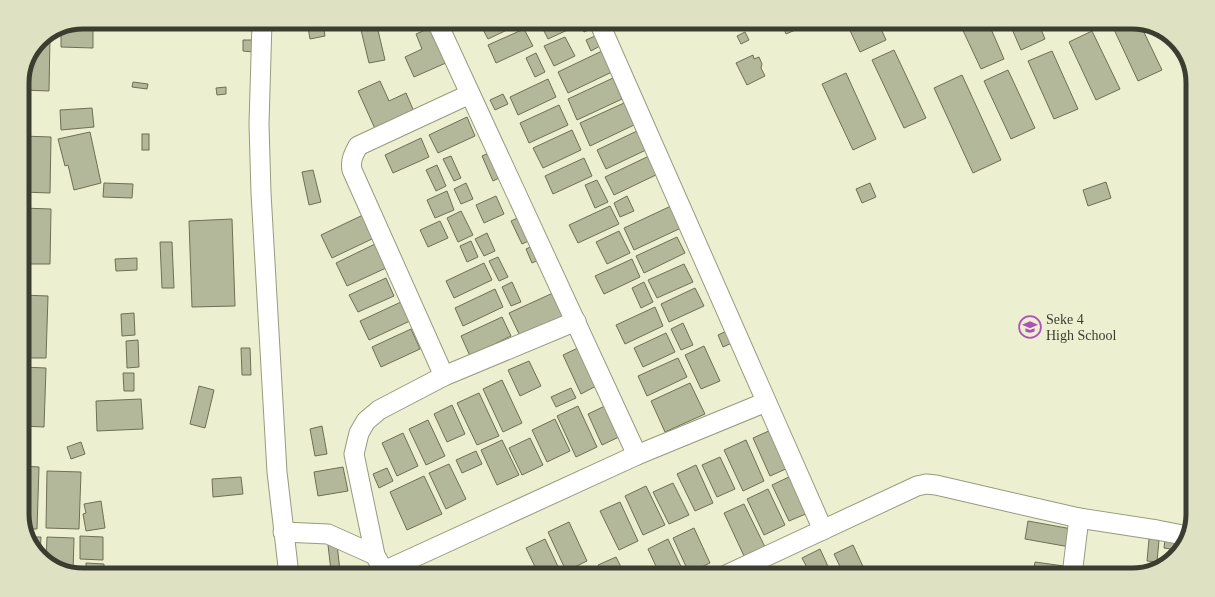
<svg xmlns="http://www.w3.org/2000/svg" width="1215" height="597" viewBox="0 0 1215 597" font-family="'Times New Roman',serif">
<style>
.building{fill:#b4b89a;stroke:#6d7054}
.lines{fill:none;stroke-linecap:round;stroke-linejoin:round}
.minor-casing{stroke:#979b7e;stroke-width:21}
.minor{stroke:#fff;stroke-width:19}
.labels{text-anchor:middle;stroke-width:3;stroke-linejoin:round;paint-order:stroke}
.poi-label{font-size:14px;fill:#3b3d31;stroke:#ecf0d0;text-anchor:start}
.rim{fill:none;stroke:#3b3d31;stroke-width:5}
</style>
<rect width="100%" height="100%" fill="#ecf0d0"/>
<g class="building">
<polygon points="83,22 91,22 91,27 72,26"/>
<polygon points="307,22 323,22 325,36 310,39"/>
<polygon points="479,22 524,22 488,39"/>
<polygon points="541,22 572,22 574,27 548,39 540,23"/>
<polygon points="579,22 589,22 592,28 584,32"/>
<polygon points="781,22 797,22 800,28 786,34"/>
<polygon points="846,22 878,22 886,40 860,52"/>
<polygon points="959,22 988,22 1004,59 981,69"/>
<polygon points="1009,22 1038,22 1045,39 1021,50"/>
<polygon points="1059,22 1081,22 1063,30"/>
<polygon points="1114,22 1132,22 1140,24 1162,70 1138,81 1111,23"/>
<polygon points="377,26 385,60 369,63 361,30"/>
<polygon points="432,27 448,62 414,77 405,57 422,49 416,34"/>
<polygon points="524,29 533,46 496,63 488,45"/>
<polygon points="64,30 93,30 93,48 61,47 61,31"/>
<polygon points="1092,31 1120,89 1096,100 1069,42"/>
<polygon points="745,32 749,40 741,44 737,36"/>
<polygon points="50,36 49,91 22,90 23,78 40,40"/>
<polygon points="595,36 600,46 591,51 586,40"/>
<polygon points="565,37 575,56 554,66 544,46"/>
<polygon points="243,40 253,40 253,52 243,51"/>
<polygon points="894,50 926,118 904,128 872,60"/>
<polygon points="602,51 612,72 568,93 558,72"/>
<polygon points="1052,51 1078,109 1054,119 1028,61"/>
<polygon points="536,53 545,72 535,77 526,58"/>
<polygon points="753,55 754,59 759,57 762,64 761,68 765,76 747,85 736,63"/>
<polygon points="1008,70 1035,128 1011,139 984,81"/>
<polygon points="846,73 876,139 853,150 822,84"/>
<polygon points="962,75 1001,160 973,173 934,88"/>
<polygon points="613,78 622,99 577,120 568,99"/>
<polygon points="548,79 556,97 518,115 510,97"/>
<polygon points="380,81 389,101 406,93 415,114 376,131 358,91"/>
<polygon points="133,82 148,84 147,89 132,87"/>
<polygon points="226,87 226,94 217,95 216,88"/>
<polygon points="503,94 508,104 495,110 490,100"/>
<polygon points="624,103 634,125 590,146 580,123"/>
<polygon points="559,105 568,125 529,143 520,123"/>
<polygon points="92,108 94,127 61,130 60,110"/>
<polygon points="467,117 475,136 438,153 429,135"/>
<polygon points="572,130 581,150 543,168 533,148"/>
<polygon points="637,131 646,150 606,169 597,150"/>
<polygon points="90,132 101,183 74,190 68,165 65,166 58,139"/>
<rect x="142" y="134" width="7" height="16"/>
<polygon points="22,136 51,137 50,193 22,192"/>
<polygon points="421,138 429,157 393,173 385,155"/>
<polygon points="491,152 503,176 493,181 482,156"/>
<polygon points="451,156 461,178 454,181 443,159"/>
<polygon points="649,156 658,174 614,195 605,177"/>
<polygon points="584,158 592,176 553,194 545,176"/>
<polygon points="437,165 446,186 436,191 426,170"/>
<polygon points="313,170 321,202 309,205 302,172"/>
<polygon points="597,180 608,202 595,208 585,185"/>
<polygon points="1106,182 1111,198 1088,206 1083,190"/>
<polygon points="104,183 133,184 132,198 103,197"/>
<polygon points="466,183 473,199 461,204 454,189"/>
<polygon points="870,183 876,197 862,203 856,189"/>
<polygon points="447,191 454,210 435,218 427,200"/>
<polygon points="496,196 504,214 484,223 476,205"/>
<polygon points="627,196 634,211 620,217 614,203"/>
<polygon points="610,206 619,224 578,243 569,225"/>
<polygon points="671,206 681,228 634,250 624,228"/>
<polygon points="22,208 51,209 50,264 22,264"/>
<polygon points="461,211 473,235 458,242 447,218"/>
<polygon points="363,215 374,238 332,258 321,235"/>
<polygon points="524,215 535,238 522,244 511,221"/>
<polygon points="232,219 235,306 192,307 189,221"/>
<polygon points="440,221 448,238 428,247 420,230"/>
<polygon points="619,231 630,253 607,264 596,242"/>
<polygon points="487,233 495,251 484,256 475,239"/>
<polygon points="677,237 685,253 644,273 636,256"/>
<polygon points="471,241 478,257 467,262 460,246"/>
<polygon points="160,242 172,242 174,288 162,288"/>
<polygon points="539,243 545,257 532,263 526,249"/>
<polygon points="375,244 386,268 347,286 336,263"/>
<polygon points="498,257 508,277 499,281 489,261"/>
<polygon points="137,258 137,270 116,271 115,259"/>
<polygon points="632,259 640,277 604,294 595,276"/>
<polygon points="484,263 492,280 454,298 446,281"/>
<polygon points="684,264 693,282 657,298 648,280"/>
<polygon points="386,278 394,296 358,312 349,295"/>
<polygon points="512,282 521,302 511,306 502,287"/>
<polygon points="644,282 653,302 641,308 632,288"/>
<polygon points="695,288 704,306 669,322 661,304"/>
<polygon points="495,289 503,307 463,326 455,308"/>
<polygon points="553,293 564,316 520,336 509,313"/>
<polygon points="22,295 48,296 46,358 22,358"/>
<polygon points="401,302 410,321 369,340 360,321"/>
<polygon points="655,307 663,326 625,344 616,325"/>
<polygon points="134,313 135,335 122,336 121,314"/>
<polygon points="502,317 511,336 470,356 461,336"/>
<polygon points="683,323 693,345 681,350 671,329"/>
<polygon points="411,329 420,349 381,367 372,347"/>
<polygon points="731,329 736,341 723,347 718,335"/>
<polygon points="666,333 675,352 643,367 634,348"/>
<polygon points="138,340 139,367 127,368 126,341"/>
<polygon points="704,346 720,381 701,389 685,355"/>
<polygon points="580,347 598,385 581,394 563,355"/>
<polygon points="241,348 250,348 251,375 242,375"/>
<polygon points="678,358 687,377 647,396 638,376"/>
<polygon points="529,361 541,386 520,396 508,370"/>
<polygon points="22,367 46,368 44,427 22,426"/>
<polygon points="123,373 134,373 134,391 124,391"/>
<polygon points="502,380 522,423 503,432 483,389"/>
<polygon points="690,383 705,414 665,432 651,401"/>
<polygon points="199,386 214,390 205,428 190,424"/>
<polygon points="571,388 576,398 556,407 551,397"/>
<polygon points="479,393 499,436 477,445 457,403"/>
<polygon points="141,399 143,429 97,431 96,401"/>
<polygon points="452,405 465,434 447,442 434,414"/>
<polygon points="607,405 621,436 602,445 588,414"/>
<polygon points="578,406 597,447 576,457 557,416"/>
<polygon points="555,419 570,451 547,462 532,430"/>
<polygon points="428,420 445,456 426,465 409,429"/>
<polygon points="322,426 327,454 315,456 310,429"/>
<polygon points="771,430 788,468 770,476 753,438"/>
<polygon points="403,433 418,466 397,476 382,443"/>
<polygon points="530,438 543,465 522,475 509,448"/>
<polygon points="502,440 519,475 497,485 481,450"/>
<polygon points="746,440 764,481 743,491 724,450"/>
<polygon points="81,442 85,454 71,459 67,447"/>
<polygon points="476,451 482,464 462,473 456,460"/>
<polygon points="720,457 735,489 717,497 702,465"/>
<polygon points="449,464 466,499 446,509 429,473"/>
<polygon points="696,465 713,503 695,511 677,474"/>
<polygon points="22,466 39,467 37,529 26,529 22,518"/>
<polygon points="343,467 348,491 318,496 314,472"/>
<polygon points="387,468 393,481 379,488 373,474"/>
<polygon points="47,471 81,472 79,529 46,528"/>
<polygon points="424,476 442,514 407,530 390,492"/>
<polygon points="791,476 808,513 789,521 772,485"/>
<polygon points="241,477 243,494 213,497 212,479"/>
<polygon points="673,483 689,515 669,524 653,492"/>
<polygon points="646,486 665,525 643,535 625,496"/>
<polygon points="768,489 785,525 764,535 747,499"/>
<polygon points="101,501 105,528 86,531 83,514 86,513 84,504"/>
<polygon points="620,502 638,541 619,550 600,511"/>
<polygon points="744,504 765,547 744,556 724,513"/>
<polygon points="1028,521 1072,529 1070,547 1025,539"/>
<polygon points="569,522 587,561 566,571 548,532"/>
<polygon points="694,528 710,563 689,573 673,538"/>
<polygon points="80,536 103,537 103,560 80,559"/>
<polygon points="28,537 41,537 40,555 32,548"/>
<polygon points="47,537 74,538 73,573 56,569 46,560"/>
<polygon points="545,539 562,575 539,575 526,548"/>
<polygon points="668,539 685,575 660,575 648,549"/>
<polygon points="1149,539 1159,540 1157,562 1147,561"/>
<polygon points="1165,539 1181,542 1181,548 1178,550 1164,548"/>
<polygon points="337,544 340,571 331,571 328,545"/>
<polygon points="853,545 867,575 844,575 834,554"/>
<polygon points="820,549 832,575 811,575 802,558"/>
<polygon points="1169,550 1178,551 1167,563"/>
<polygon points="616,557 625,575 603,575 598,565"/>
<polygon points="1035,562 1064,566 1063,575 1033,575"/>
<polygon points="86,563 104,564 104,575 86,575"/>
<polygon points="1114,567 1150,570 1132,575 1113,575"/>
</g>
<g class="lines">
<g class="minor-casing">
<g id="minor">
<polyline points="262,22 259,124 261,193 277,472 289,575"/>
<polyline points="437,22 637,455"/>
<polyline points="599,22 823,530"/>
<path d="M444 376 352 170C350 160 354 154 358 146L470 94"/>
<polyline points="283,532 328,534 375,555"/>
<polyline points="384,571 637,455 766,402"/>
<polyline points="386,575 375,555 354,454 359,433 366,421 379,410 444,376 576,321"/>
<polyline points="726,575 917,486 926,484 936,485 1079,518 1157,530 1188,536"/>
<polyline points="1072,575 1079,518"/>
</g>
</g>
<use href="#minor" class="minor"/>
</g>
<defs>
<g id="school-ring" transform="scale(1.15)"><circle r="9.5" fill="#ecf0d0" stroke="#ae51bb" stroke-width="1.5"/><path d="M0-5L7-2L0 1L-7-2ZM-4 1L0 2.5L4 1V4Q0 6-4 4Z" fill="#ae51bb"/></g>
</defs>
<g fill-rule="evenodd">
<use href="#school-ring" x="1030" y="327"/>
</g>
<g class="labels">
<g class="poi-label">
<text x="1046" y="324">Seke 4<tspan x="1046" dy="16">High School</tspan></text>
</g>
</g>
<path d="M0 0H1215V597H0ZM83 29H1132A54 54 0 0 1 1186 83V514A54 54 0 0 1 1132 568H83A54 54 0 0 1 29 514V83A54 54 0 0 1 83 29Z" fill="#dee2c3" fill-rule="evenodd"/>
<path class="rim" d="M83 29H1132A54 54 0 0 1 1186 83V514A54 54 0 0 1 1132 568H83A54 54 0 0 1 29 514V83A54 54 0 0 1 83 29Z"/>
</svg>
